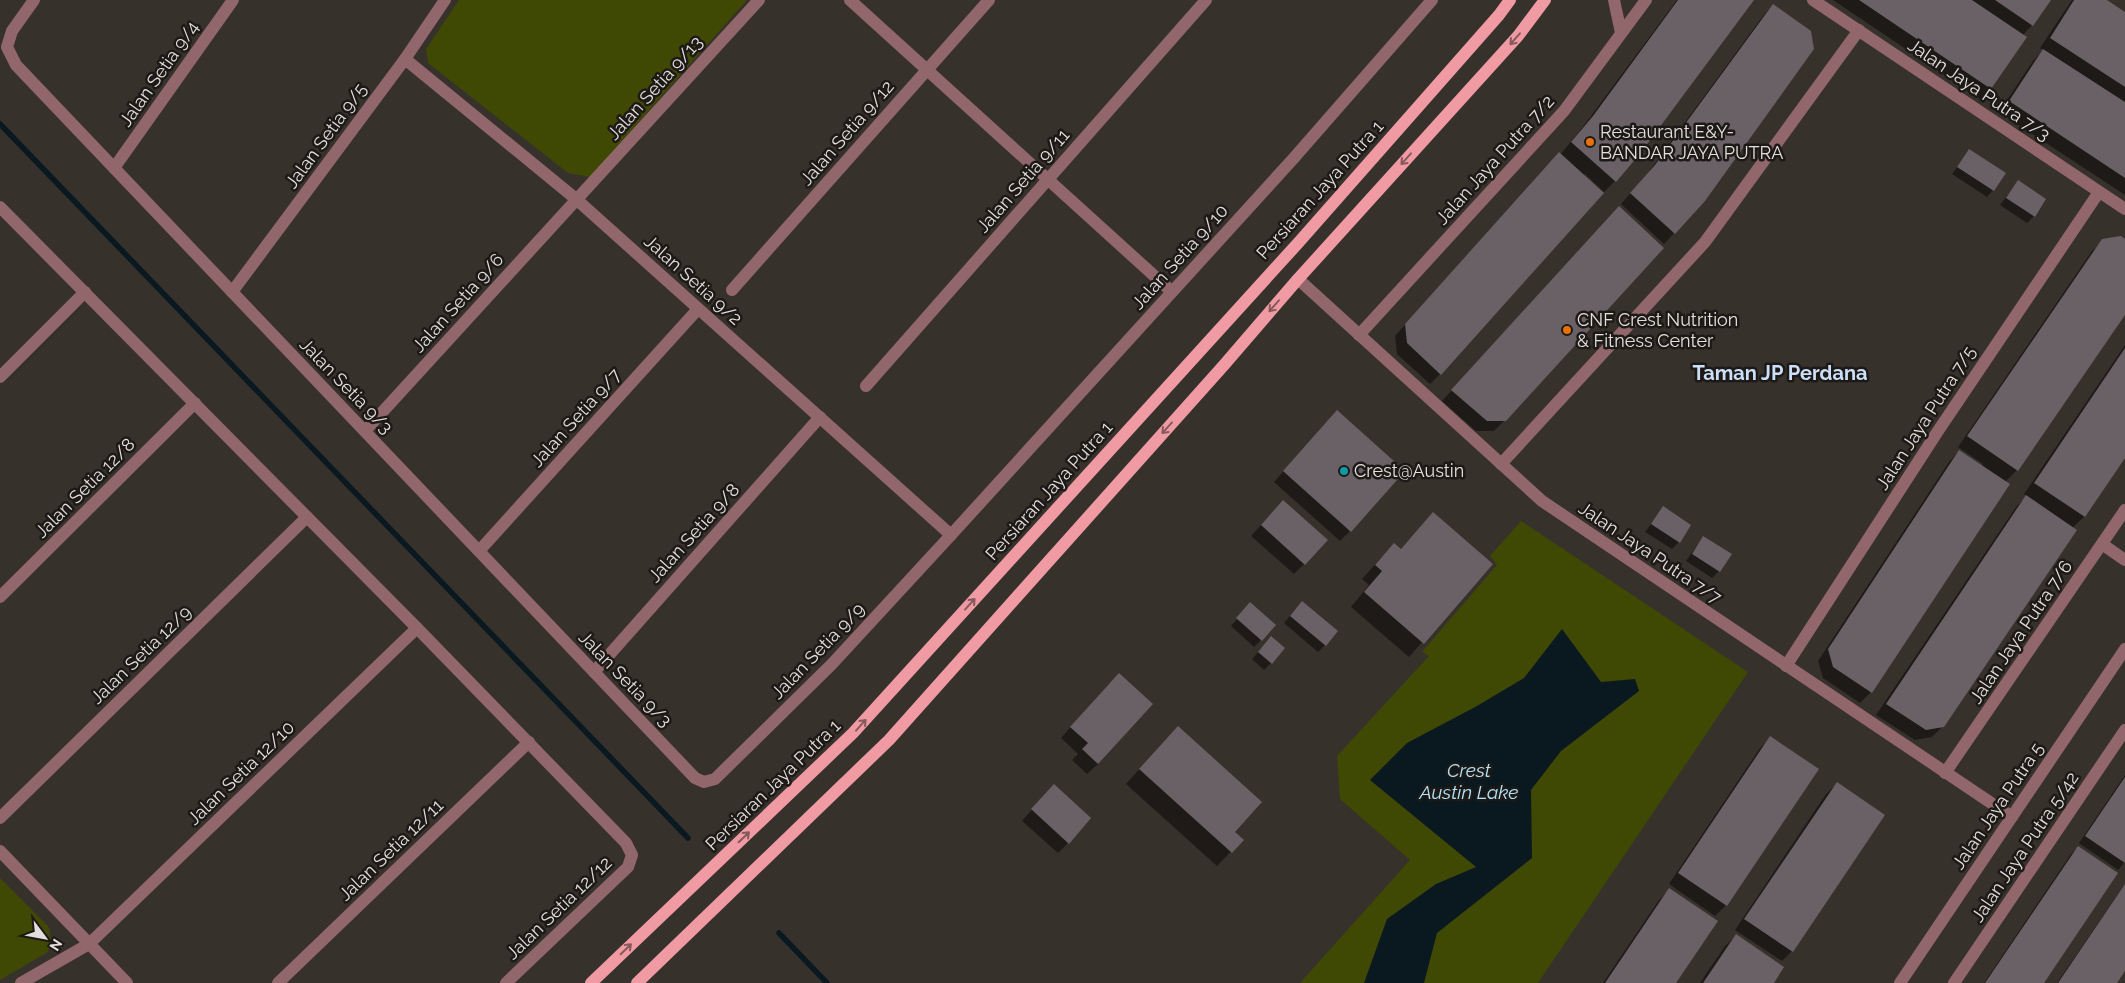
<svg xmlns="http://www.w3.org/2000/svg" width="2125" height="983" viewBox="0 0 2125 983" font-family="Raleway,sans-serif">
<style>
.green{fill:#404904}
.water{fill:#0a1920}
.shadow{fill:#0007}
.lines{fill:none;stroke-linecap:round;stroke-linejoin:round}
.stream{stroke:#0a1920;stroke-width:5.5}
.building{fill:#696166}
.minor{stroke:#92676b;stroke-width:12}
.major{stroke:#f09aa3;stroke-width:12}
.oneway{stroke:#865a5d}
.food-dot{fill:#e8710a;stroke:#1c1917;stroke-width:2}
.culture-dot{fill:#0f9aa8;stroke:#1c1917;stroke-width:2}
.labels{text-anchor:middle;stroke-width:5;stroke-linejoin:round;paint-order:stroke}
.street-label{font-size:18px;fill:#e3dfdc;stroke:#1c1917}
.poi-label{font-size:18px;fill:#e3dfdc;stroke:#1c1917;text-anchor:start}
.water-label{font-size:19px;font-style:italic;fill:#b2e5fc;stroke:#1c1917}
.quarter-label{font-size:20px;font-weight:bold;fill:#ccdff8;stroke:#1c1917}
</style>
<rect width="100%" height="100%" fill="#37312c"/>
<g class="green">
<polygon points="459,0 747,0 590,177 568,173 428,63 426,49"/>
<polygon points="1521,521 1748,672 1538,983 1300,983 1410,860 1340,799 1337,756 1429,656 1422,652 1497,565 1490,556"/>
<path d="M0 878 48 926C52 936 51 942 48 952L0 980Z"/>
</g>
<polygon class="water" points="1562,629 1601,682 1635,679 1639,691 1561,751 1531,790 1532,858 1437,933 1424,983 1364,983 1387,919 1436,884 1476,867 1370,780 1407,743 1477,706 1524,678"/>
<g class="shadow">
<polygon points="1677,0 1753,0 1650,139 1615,181 1604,192 1585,174 1583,176 1440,374 1430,384 1397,354 1395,336 1548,164 1560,155 1582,128"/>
<polygon points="1833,0 2049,0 2032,25 2022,36 1990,89 1980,99"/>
<polygon points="2072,0 2105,0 2125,13 2125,195 1999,112 2033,61 2043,50 2040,48"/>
<polygon points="1773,5 1704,200 1664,244 1621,204 1645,177 1763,16"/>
<polygon points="1969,151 1993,190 1987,197 1952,174"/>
<polygon points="2018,182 2034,216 2027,223 2000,205"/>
<polygon points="1609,218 1505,420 1494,431 1476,431 1442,401"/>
<polygon points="2103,240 2125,240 2125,313 2017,470 2005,482 2009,484 1871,692 1860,703 1823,678 1818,661 1949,462 1959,451 1982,466 1983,464 1958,447 2092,251"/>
<polygon points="2125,345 2125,455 2084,517 2072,528 1943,726 1932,737 1915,740 1876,715 2016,507 2027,496 2024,494"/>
<polygon points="1327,422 1350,531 1340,541 1274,482"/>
<polygon points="1663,508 1679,542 1672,549 1645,532"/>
<polygon points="1273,512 1304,564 1294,574 1251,536"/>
<polygon points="1433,514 1491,564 1409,657 1351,607 1369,585 1362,579 1380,559 1394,545 1400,550"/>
<polygon points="1703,537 1719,571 1712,578 1686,561"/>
<polygon points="1295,610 1325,645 1318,652 1284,623"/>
<polygon points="1244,611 1261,640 1254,647 1231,626"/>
<polygon points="1265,645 1271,663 1264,670 1252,659"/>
<polygon points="1108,685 1098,764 1087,774 1072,760 1078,754 1061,738"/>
<polygon points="1771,738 1726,905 1715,916 1669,884 1760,748"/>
<polygon points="1164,742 1233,832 1242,840 1217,866 1126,784"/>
<polygon points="2125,775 2125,862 2118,870 2079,843"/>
<polygon points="1837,784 1792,951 1782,961 1735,930 1826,794"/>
<polygon points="1044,796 1068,843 1058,853 1022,821"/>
<polygon points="2078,848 2043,983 1984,983 2071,854"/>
<polygon points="2125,884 2125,969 2116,983 2057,983"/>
<polygon points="1670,890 1675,983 1603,983 1659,900"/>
<polygon points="1736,936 1772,983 1700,983 1725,946"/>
</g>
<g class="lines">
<g class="stream">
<polyline points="0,124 688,838"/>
<polyline points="779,933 827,983"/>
</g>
</g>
<g class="building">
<polygon points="1678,0 1754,0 1639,155 1616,182 1571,142 1593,116"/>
<polygon points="1859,0 1972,0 2027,37 1991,89"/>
<polygon points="1995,0 2051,0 2033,26"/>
<polygon points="2074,0 2107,0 2125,12 2125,87 2050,38"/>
<polygon points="1773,4 1811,31 1814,49 1705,201 1675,234 1630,193 1655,165"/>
<polygon points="2043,49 2125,102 2125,178 2009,101"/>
<polygon points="1969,149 2006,173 1994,191 1957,167"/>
<polygon points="1559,152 1604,193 1441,375 1407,343 1405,324"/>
<polygon points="2018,180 2046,199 2035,217 2006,198"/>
<polygon points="1619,206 1664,248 1506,421 1487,421 1451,390"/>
<polygon points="2121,236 2125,239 2125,315 2018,471 1967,436 2102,239"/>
<polygon points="2125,348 2125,458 2085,517 2034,483"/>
<polygon points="1337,410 1405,471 1351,532 1283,471"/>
<polygon points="1959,450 2010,484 1872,693 1833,667 1828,649"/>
<polygon points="2026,495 2077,530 1944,727 1926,730 1886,704"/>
<polygon points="1283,500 1328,540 1305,565 1261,525"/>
<polygon points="1663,506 1691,525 1680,543 1651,524"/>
<polygon points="1433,512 1493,564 1424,644 1364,592 1382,571 1375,565 1394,543 1401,549"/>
<polygon points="1703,536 1732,554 1720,572 1692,554"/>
<polygon points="1302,601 1338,631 1326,646 1290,616"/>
<polygon points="1250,602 1276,625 1262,641 1236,618"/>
<polygon points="1271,636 1285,648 1272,664 1258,652"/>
<polygon points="1119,673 1153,704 1098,764 1082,749 1088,743 1070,727"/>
<polygon points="1178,726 1262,802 1235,832 1244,840 1232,853 1139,769"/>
<polygon points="1770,736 1819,769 1727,906 1678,873"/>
<polygon points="2125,777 2125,863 2085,836"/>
<polygon points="1837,782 1885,815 1793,952 1744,919"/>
<polygon points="1054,784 1091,818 1069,844 1031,809"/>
<polygon points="2078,846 2118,873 2044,983 1985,983"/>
<polygon points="2125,884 2125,971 2117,983 2058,983"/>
<polygon points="1669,888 1718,921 1676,983 1605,983"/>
<polygon points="1736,934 1784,967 1774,983 1703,983"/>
</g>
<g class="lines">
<g class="minor">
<polyline points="34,0 12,31 7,47 16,65 695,778 704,782 715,779 832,664 951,535 1293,159 1432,0"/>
<polyline points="850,0 1171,291"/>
<polyline points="1614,0 1621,33"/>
<polyline points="1813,0 2125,209"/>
<polyline points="405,59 576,199 951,535"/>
<polyline points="114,168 233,0"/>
<polyline points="0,207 417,628 626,843 632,855 628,867 506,983"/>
<polyline points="1298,279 1542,501 2012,817"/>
<polyline points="732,290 989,0"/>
<polyline points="232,292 405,59 445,0"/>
<polyline points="1359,335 1564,111 1646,0"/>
<polyline points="0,377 85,292"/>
<polyline points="866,386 1206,0"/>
<polyline points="365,431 759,0"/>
<polyline points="1501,464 1705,242 1859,30"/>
<polyline points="2102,544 2125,560"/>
<polyline points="479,551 698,309"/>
<polyline points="0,597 195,403"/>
<polyline points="1786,666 1938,431 2099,192"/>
<polyline points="594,672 820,417"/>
<polyline points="1945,773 2125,510"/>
<polyline points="0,818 307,517"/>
<polyline points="0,851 127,983"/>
<polyline points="21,983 89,944 417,628"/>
<polyline points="278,983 529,742"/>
<polyline points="1900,983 2125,649"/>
<polyline points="1954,983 2125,730"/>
</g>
<g class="major">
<polyline points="591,983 853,733 1299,242 1499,15 1510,0"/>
<polyline points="637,983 889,740 1224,365 1298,279 1518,36 1545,0"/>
</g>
</g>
<defs><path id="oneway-shaft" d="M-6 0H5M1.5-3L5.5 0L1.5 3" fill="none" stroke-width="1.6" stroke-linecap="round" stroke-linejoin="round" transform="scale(1.25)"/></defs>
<g class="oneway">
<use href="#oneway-shaft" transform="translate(1515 39) rotate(131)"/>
<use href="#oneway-shaft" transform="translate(1406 159) rotate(132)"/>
<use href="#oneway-shaft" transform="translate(1274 306) rotate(131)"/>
<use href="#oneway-shaft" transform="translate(1167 428) rotate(132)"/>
<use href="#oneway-shaft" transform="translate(970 604) rotate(-48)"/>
<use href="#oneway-shaft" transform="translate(861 725) rotate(-48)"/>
<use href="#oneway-shaft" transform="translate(744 837) rotate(-44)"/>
<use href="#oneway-shaft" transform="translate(626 949) rotate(-44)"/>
</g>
<g class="food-dot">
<circle cx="1590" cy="142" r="5"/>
<circle cx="1567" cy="330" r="5"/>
</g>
<circle class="culture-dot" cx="1344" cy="471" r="5"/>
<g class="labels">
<g class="street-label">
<text transform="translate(159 74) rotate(-55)" y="6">Jalan Setia 9/4</text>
<text transform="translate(655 88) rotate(-48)" y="6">Jalan Setia 9/13</text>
<text transform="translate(1979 90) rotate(34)" y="6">Jalan Jaya Putra 7/3</text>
<text transform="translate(847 133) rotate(-49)" y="6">Jalan Setia 9/12</text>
<text transform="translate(326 136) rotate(-54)" y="6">Jalan Setia 9/5</text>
<text transform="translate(1495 160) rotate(-48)" y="6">Jalan Jaya Putra 7/2</text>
<text transform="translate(1023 181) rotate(-49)" y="6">Jalan Setia 9/11</text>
<text transform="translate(1320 190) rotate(-48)" y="6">Persiaran Jaya Putra 1</text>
<text transform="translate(1180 257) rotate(-48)" y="6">Jalan Setia 9/10</text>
<text transform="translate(693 280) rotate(42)" y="6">Jalan Setia 9/2</text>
<text transform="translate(458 303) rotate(-48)" y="6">Jalan Setia 9/6</text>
<text transform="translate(346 386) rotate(46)" y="6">Jalan Setia 9/3</text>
<text transform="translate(576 418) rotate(-48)" y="6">Jalan Setia 9/7</text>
<text transform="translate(1926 418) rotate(-57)" y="6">Jalan Jaya Putra 7/5</text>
<text transform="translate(85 488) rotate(-45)" y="6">Jalan Setia 12/8</text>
<text transform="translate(1049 491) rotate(-48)" y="6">Persiaran Jaya Putra 1</text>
<text transform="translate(694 533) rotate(-48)" y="6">Jalan Setia 9/8</text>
<text transform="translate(1650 553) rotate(34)" y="6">Jalan Jaya Putra 7/7</text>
<text transform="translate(2021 632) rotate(-56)" y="6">Jalan Jaya Putra 7/6</text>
<text transform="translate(818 651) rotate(-46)" y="6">Jalan Setia 9/9</text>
<text transform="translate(141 655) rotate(-44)" y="6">Jalan Setia 12/9</text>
<text transform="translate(625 679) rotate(46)" y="6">Jalan Setia 9/3</text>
<text transform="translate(241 773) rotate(-44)" y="6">Jalan Setia 12/10</text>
<text transform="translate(773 785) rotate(-44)" y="6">Persiaran Jaya Putra 1</text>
<text transform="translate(1998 806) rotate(-56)" y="6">Jalan Jaya Putra 5</text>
<text transform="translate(2025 847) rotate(-56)" y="6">Jalan Jaya Putra 5/42</text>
<text transform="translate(391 850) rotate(-44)" y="6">Jalan Setia 12/11</text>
<text transform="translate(559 908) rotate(-44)" y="6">Jalan Setia 12/12</text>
</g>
<g class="poi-label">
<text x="1600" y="138">Restaurant E&amp;Y-<tspan x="1600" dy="21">BANDAR JAYA PUTRA</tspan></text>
<text x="1577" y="326">CNF Crest Nutrition<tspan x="1577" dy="21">&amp; Fitness Center</tspan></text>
<text x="1354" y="477">Crest@Austin</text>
</g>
<g class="water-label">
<text x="1469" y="777">Crest<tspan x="1469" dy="22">Austin Lake</tspan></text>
</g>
<g class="quarter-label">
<text x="1780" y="380">Taman JP Perdana</text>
</g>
</g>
<g transform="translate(45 938) rotate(122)" stroke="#1c1917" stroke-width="4" paint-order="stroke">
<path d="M0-4L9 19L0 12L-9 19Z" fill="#e3dfdc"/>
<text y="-8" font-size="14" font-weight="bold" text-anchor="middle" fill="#e3dfdc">N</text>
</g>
</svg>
